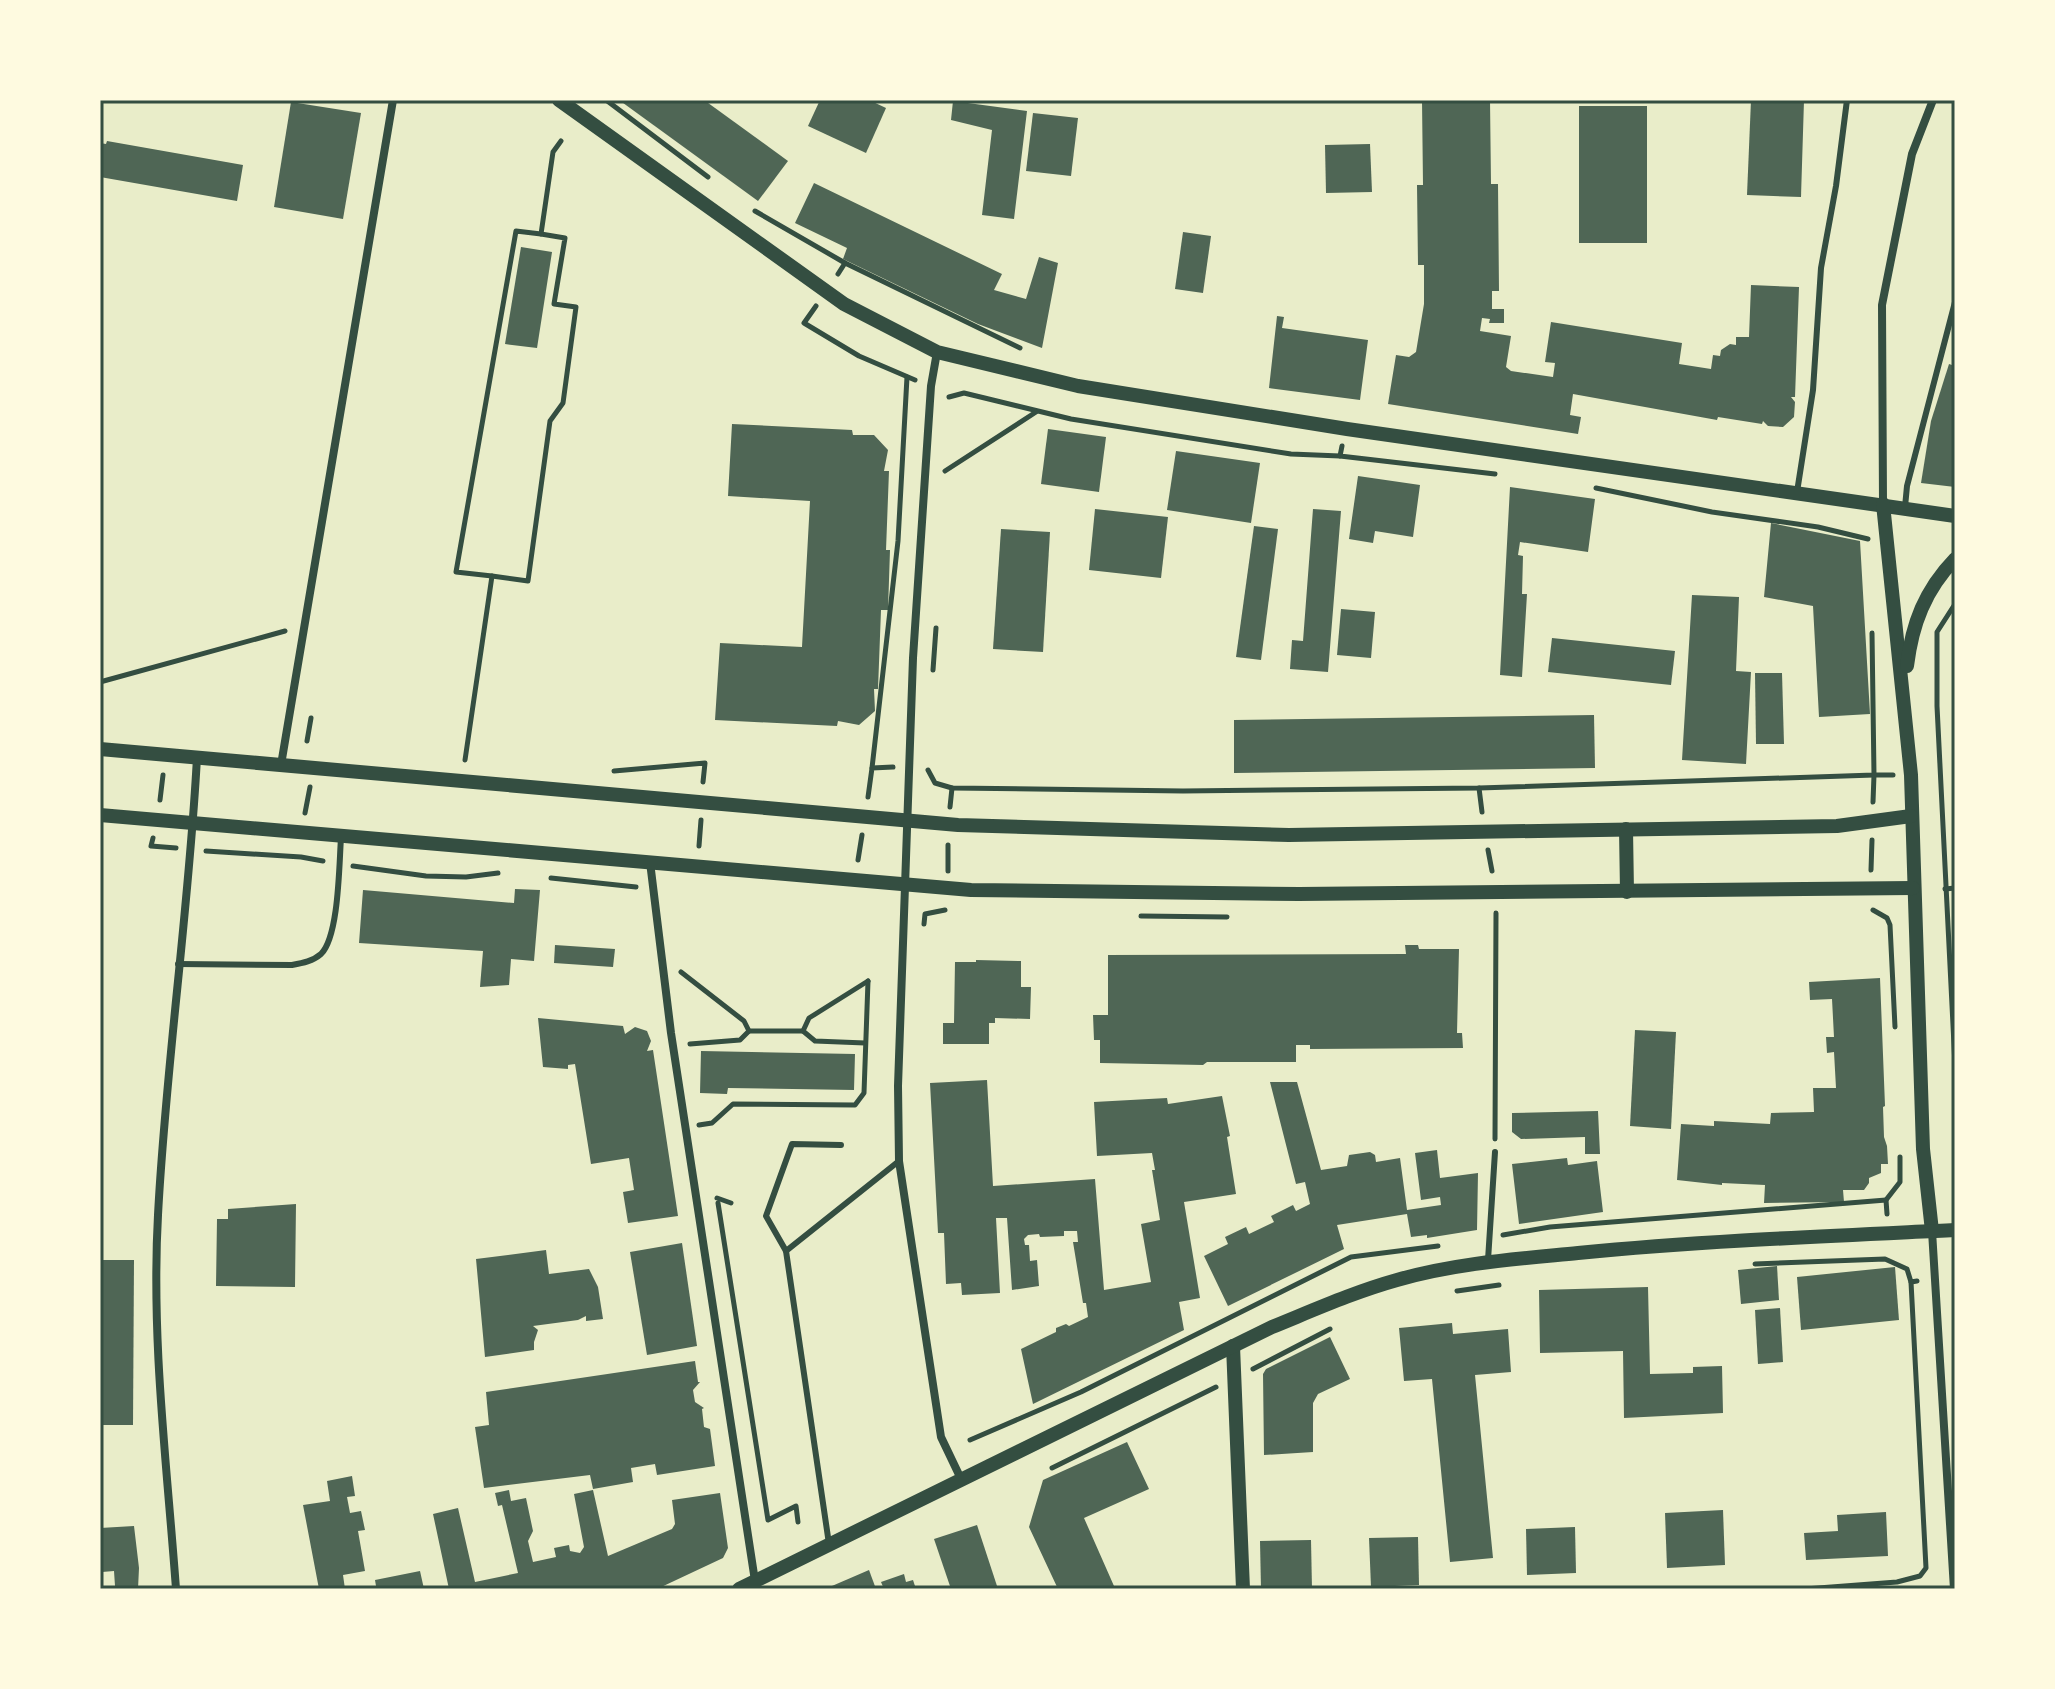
<svg xmlns="http://www.w3.org/2000/svg" width="2055" height="1689" viewBox="0 0 2055 1689" font-family="Montserrat,sans-serif">
<style>
.building{fill:#4f6655}
.lines{fill:none;stroke-linecap:round;stroke-linejoin:round}
.path{stroke:#344e41;stroke-width:5}
.service{stroke:#344e41;stroke-width:6}
.minor{stroke:#344e41;stroke-width:8}
.tertiary{stroke:#344e41;stroke-width:14}
.neatline{fill:none;stroke:#344e41;stroke-width:3}
</style>
<rect width="100%" height="100%" fill="#e9edc9"/>
<g class="building">
<polygon points="619,100 704,100 788,161 758,201"/>
<polygon points="820,100 869,100 886,108 866,153 808,126"/>
<polygon points="1422,100 1490,100 1491,184 1498,184 1499,291 1492,291 1492,309 1504,309 1504,323 1489,323 1490,319 1482,318 1480,331 1511,336 1506,367 1511,371 1553,377 1555,363 1545,362 1551,322 1682,343 1679,364 1711,369 1713,355 1720,356 1721,350 1730,344 1736,345 1736,337 1749,337 1751,285 1799,287 1795,397 1791,397 1795,402 1794,417 1783,427 1768,426 1763,421 1762,424 1718,417 1717,420 1573,394 1570,415 1581,417 1578,434 1388,404 1396,355 1409,357 1416,352 1424,304 1424,265 1418,265 1417,185 1423,185"/>
<polygon points="1751,100 1804,100 1801,197 1747,195"/>
<polygon points="953,101 1027,111 1014,219 982,215 992,130 951,120"/>
<polygon points="291,102 361,113 343,219 274,207"/>
<rect x="1579" y="106" width="68" height="137"/>
<polygon points="1033,113 1078,118 1071,176 1026,171"/>
<polygon points="107,141 243,165 237,201 100,177 100,143 106,144"/>
<polygon points="1370,144 1372,192 1326,193 1325,145"/>
<polygon points="814,183 1002,274 994,290 1026,299 1039,257 1058,263 1042,348 978,324 843,259 847,248 795,223"/>
<polygon points="1183,232 1211,236 1203,293 1175,289"/>
<polygon points="521,247 552,252 537,348 505,344"/>
<polygon points="1277,316 1284,317 1282,328 1368,340 1360,400 1269,388"/>
<polygon points="1949,364 1955,366 1955,487 1921,483 1931,421"/>
<polygon points="732,424 852,430 853,435 874,435 888,450 884,471 889,471 886,550 890,550 888,610 881,610 878,689 874,689 875,711 859,725 838,721 837,726 715,720 720,643 802,647 810,501 728,496"/>
<polygon points="1048,429 1106,437 1099,492 1041,484"/>
<polygon points="1176,451 1260,463 1251,523 1167,510"/>
<polygon points="1358,476 1420,485 1413,537 1375,531 1373,543 1349,539"/>
<polygon points="1510,487 1595,499 1588,552 1520,542 1518,555 1523,556 1522,594 1527,594 1522,677 1500,675"/>
<polygon points="1095,509 1168,517 1161,578 1089,570"/>
<polygon points="1313,509 1341,511 1328,672 1290,669 1292,640 1303,641"/>
<polygon points="1771,523 1860,541 1870,714 1819,717 1813,606 1764,597"/>
<polygon points="1254,526 1278,529 1261,660 1236,657"/>
<polygon points="1001,529 1050,532 1043,652 993,649"/>
<polygon points="1692,595 1739,597 1736,671 1751,672 1746,764 1682,760"/>
<polygon points="1341,609 1375,612 1371,658 1337,655"/>
<polygon points="1552,638 1675,651 1671,685 1548,672"/>
<polygon points="1755,673 1782,673 1784,744 1756,744"/>
<polygon points="1594,715 1595,768 1234,773 1234,720"/>
<polygon points="515,889 540,890 534,961 511,959 509,985 480,987 483,951 359,943 363,890 514,903"/>
<polygon points="555,945 615,949 613,967 554,963"/>
<polygon points="1405,945 1418,945 1419,949 1459,949 1457,1033 1462,1033 1463,1048 1310,1049 1310,1045 1296,1045 1296,1062 1207,1062 1203,1065 1100,1063 1100,1040 1094,1040 1093,1015 1108,1015 1108,955 1406,954"/>
<polygon points="976,960 1021,961 1021,987 1031,987 1030,1019 995,1018 995,1023 989,1023 989,1044 943,1044 943,1023 954,1023 955,962 976,962"/>
<polygon points="1880,978 1885,1106 1883,1107 1884,1137 1887,1146 1888,1164 1881,1164 1881,1173 1869,1178 1869,1183 1864,1190 1843,1190 1844,1202 1764,1203 1765,1185 1722,1183 1722,1185 1677,1180 1681,1124 1714,1126 1714,1121 1770,1124 1771,1113 1814,1112 1813,1088 1836,1088 1834,1052 1827,1053 1826,1037 1834,1037 1832,999 1810,1000 1809,982"/>
<polygon points="538,1018 623,1026 625,1034 635,1027 647,1031 651,1041 647,1051 653,1050 678,1216 628,1223 623,1192 634,1190 629,1158 591,1164 575,1064 568,1065 568,1069 543,1067"/>
<polygon points="1635,1030 1676,1032 1671,1129 1630,1126"/>
<polygon points="701,1051 855,1054 854,1090 728,1088 727,1094 700,1093"/>
<polygon points="987,1080 993,1186 1095,1179 1104,1290 1151,1282 1141,1224 1160,1220 1152,1170 1155,1170 1152,1153 1097,1156 1094,1102 1167,1098 1168,1104 1222,1096 1230,1136 1227,1137 1236,1194 1184,1202 1200,1298 1179,1302 1184,1330 1033,1404 1021,1349 1056,1332 1056,1328 1066,1324 1069,1326 1088,1317 1086,1303 1083,1303 1073,1242 1078,1242 1077,1231 1064,1231 1064,1236 1040,1237 1039,1234 1028,1235 1024,1239 1025,1245 1029,1245 1030,1261 1037,1260 1039,1286 1012,1290 1007,1218 996,1218 1000,1293 962,1295 961,1283 946,1284 944,1233 938,1233 930,1083"/>
<polygon points="1270,1082 1297,1082 1321,1170 1347,1166 1349,1155 1370,1152 1375,1155 1376,1162 1400,1158 1407,1210 1441,1205 1440,1197 1421,1200 1415,1153 1437,1150 1440,1178 1478,1173 1477,1230 1427,1238 1427,1235 1411,1237 1407,1214 1337,1225 1344,1249 1228,1306 1204,1256 1228,1244 1225,1237 1246,1227 1249,1234 1274,1222 1271,1216 1293,1205 1296,1211 1310,1204 1305,1182 1296,1184"/>
<polygon points="1598,1111 1600,1154 1585,1154 1585,1137 1521,1139 1512,1132 1512,1113"/>
<polygon points="1567,1158 1568,1165 1597,1161 1603,1212 1519,1224 1512,1164"/>
<polygon points="296,1204 295,1287 216,1286 217,1219 228,1219 228,1209"/>
<polygon points="682,1243 697,1346 647,1355 630,1252"/>
<polygon points="546,1250 549,1274 589,1269 598,1287 603,1319 586,1321 586,1316 578,1320 533,1326 538,1330 534,1342 534,1350 485,1357 476,1259"/>
<polygon points="100,1260 134,1260 133,1425 100,1425"/>
<polygon points="1777,1266 1779,1300 1741,1304 1738,1270"/>
<polygon points="1895,1267 1899,1320 1801,1330 1797,1277"/>
<polygon points="1648,1287 1650,1374 1693,1373 1693,1367 1722,1366 1723,1413 1624,1418 1623,1351 1540,1353 1539,1290"/>
<polygon points="1780,1308 1783,1362 1758,1364 1755,1310"/>
<polygon points="1452,1323 1453,1334 1508,1329 1511,1372 1475,1375 1493,1558 1450,1562 1432,1379 1404,1381 1399,1328"/>
<polygon points="1330,1337 1350,1379 1318,1394 1313,1403 1313,1452 1264,1455 1263,1374 1266,1369"/>
<polygon points="695,1361 698,1382 700,1382 693,1390 695,1402 704,1408 702,1409 704,1427 710,1429 715,1466 657,1475 655,1464 631,1468 633,1482 593,1489 590,1475 484,1488 475,1427 489,1425 486,1392"/>
<polygon points="1127,1442 1149,1489 1084,1518 1114,1586 1107,1589 1058,1589 1029,1527 1043,1480"/>
<polygon points="352,1476 355,1496 347,1497 350,1513 361,1511 365,1530 358,1531 365,1571 343,1575 345,1589 319,1589 303,1505 330,1501 327,1481"/>
<polygon points="509,1490 511,1501 526,1498 533,1531 528,1541 533,1562 556,1557 554,1548 569,1545 570,1551 580,1553 584,1547 574,1494 593,1490 608,1556 672,1529 675,1524 672,1500 720,1493 728,1548 723,1558 657,1589 449,1589 433,1514 458,1508 475,1582 518,1573 502,1505 498,1506 495,1493"/>
<polygon points="1723,1510 1725,1565 1667,1568 1665,1513"/>
<polygon points="1886,1512 1888,1556 1806,1560 1804,1533 1838,1531 1837,1515"/>
<polygon points="977,1525 998,1589 951,1589 934,1539"/>
<polygon points="134,1526 139,1568 138,1589 104,1589 115,1586 114,1571 102,1572 100,1528"/>
<polygon points="1575,1527 1576,1573 1527,1575 1526,1529"/>
<polygon points="1418,1537 1419,1585 1371,1587 1369,1538"/>
<polygon points="1311,1540 1312,1589 1261,1589 1260,1541"/>
<polygon points="869,1570 876,1589 825,1589"/>
<polygon points="420,1571 424,1589 368,1589 376,1586 375,1580"/>
<polygon points="904,1574 906,1582 913,1580 916,1589 884,1589 881,1582"/>
</g>
<g class="lines">
<g class="path">
<polyline points="606,100 708,177"/>
<polyline points="755,211 845,263 838,274"/>
<polyline points="845,263 1020,348"/>
<polyline points="816,306 804,323 859,356 915,380"/>
<polyline points="949,397 964,393 1071,419 1291,454 1340,456"/>
<polyline points="1342,446 1340,456 1495,474"/>
<polyline points="945,471 1036,412"/>
<polyline points="1596,488 1712,512 1818,527 1868,539"/>
<polyline points="492,576 528,581 550,421 563,403 576,307 554,304 565,238 541,234"/>
<polyline points="1955,604 1937,632 1937,706 1955,1065"/>
<polyline points="933,670 936,628"/>
<polyline points="100,682 285,631"/>
<polyline points="307,741 311,718"/>
<polyline points="465,760 492,576 456,572 516,231 541,234 553,152 561,141"/>
<polyline points="872,768 898,541 907,377"/>
<polyline points="928,770 935,783 952,788 1183,791 1479,788 1874,775 1872,633"/>
<polyline points="614,771 705,763 703,782"/>
<polyline points="1479,788 1482,812"/>
<polyline points="868,797 872,768 893,767"/>
<polyline points="160,800 163,775"/>
<polyline points="1873,802 1874,775 1893,775"/>
<polyline points="950,807 952,788"/>
<polyline points="305,813 310,787"/>
<polyline points="153,838 151,846 176,848"/>
<polyline points="948,845 948,871"/>
<polyline points="699,846 701,820"/>
<polyline points="1488,850 1492,871"/>
<polyline points="206,851 301,857 323,861"/>
<polyline points="858,860 862,835"/>
<polyline points="353,866 426,876 466,877 498,873"/>
<polyline points="1871,870 1872,840"/>
<polyline points="551,878 636,887"/>
<polyline points="1945,889 1955,888"/>
<polyline points="1873,910 1887,918 1890,925 1895,1027"/>
<polyline points="1141,916 1227,917"/>
<polyline points="924,924 925,914 945,910"/>
<polyline points="681,972 744,1021 749,1031 803,1031 809,1018 868,981"/>
<polyline points="803,1031 815,1041 865,1043"/>
<polyline points="690,1044 740,1040 749,1031"/>
<polyline points="699,1125 712,1123 733,1104 855,1105 864,1093 868,981"/>
<polyline points="1495,1139 1496,913"/>
<polyline points="717,1198 731,1203"/>
<polyline points="1886,1200 1900,1182 1900,1157"/>
<polyline points="718,1203 768,1520 796,1506 798,1522"/>
<polyline points="1503,1235 1550,1227 1886,1200 1887,1214"/>
<polyline points="1755,1264 1885,1259 1907,1269 1911,1282 1917,1281"/>
<polyline points="1457,1291 1499,1285"/>
<polyline points="1253,1369 1330,1329"/>
<polyline points="970,1440 1081,1392 1351,1257 1438,1246"/>
<polyline points="1052,1468 1216,1387"/>
<polyline points="1805,1589 1897,1582 1920,1576 1926,1568 1911,1282"/>
</g>
<g class="service">
<polyline points="1797,492 1813,390 1821,268 1836,186 1847,100"/>
<polyline points="1905,507 1907,486 1955,302"/>
<path d="M178 964 292 965C303 963 313 961 321 954 339 936 339 865 341 838"/>
<polyline points="786,1251 899,1161"/>
<polyline points="1488,1260 1495,1152"/>
<polyline points="829,1544 786,1251 766,1216 792,1144 841,1145"/>
</g>
<g class="minor">
<polyline points="937,352 931,386 913,658 898,1086 899,1161 941,1437 962,1481"/>
<polyline points="1883,504 1882,305 1912,154 1933,100"/>
<polyline points="281,765 393,100"/>
<polyline points="650,862 671,1033 755,1581"/>
<polyline points="1932,1231 1954,1589"/>
<path d="M176 1589C167 1465 151 1340 158 1215 166 1062 189 910 197 757"/>
</g>
<g class="tertiary">
<polyline points="559,100 844,304 937,352 1078,386 1347,429 1955,516"/>
<polyline points="1883,504 1911,775 1923,1149 1932,1231"/>
<path d="M1907 666C1912 624 1925 590 1955 559"/>
<polyline points="100,749 958,825 1289,835 1837,826 1911,816"/>
<polyline points="100,815 971,890 1299,894 1913,888"/>
<polyline points="1626,829 1627,892"/>
<polyline points="1233,1346 1243,1589"/>
<path d="M739 1589 1272 1327C1314 1310 1354 1292 1397 1280 1457 1263 1517 1259 1578 1253 1703 1241 1829 1236 1955 1230"/>
</g>
</g>
<rect width="2055" height="1689" fill="none" stroke="#fefae0" stroke-width="204"/>
<rect x="102" y="102" width="1851" height="1485" class="neatline"/>
</svg>
